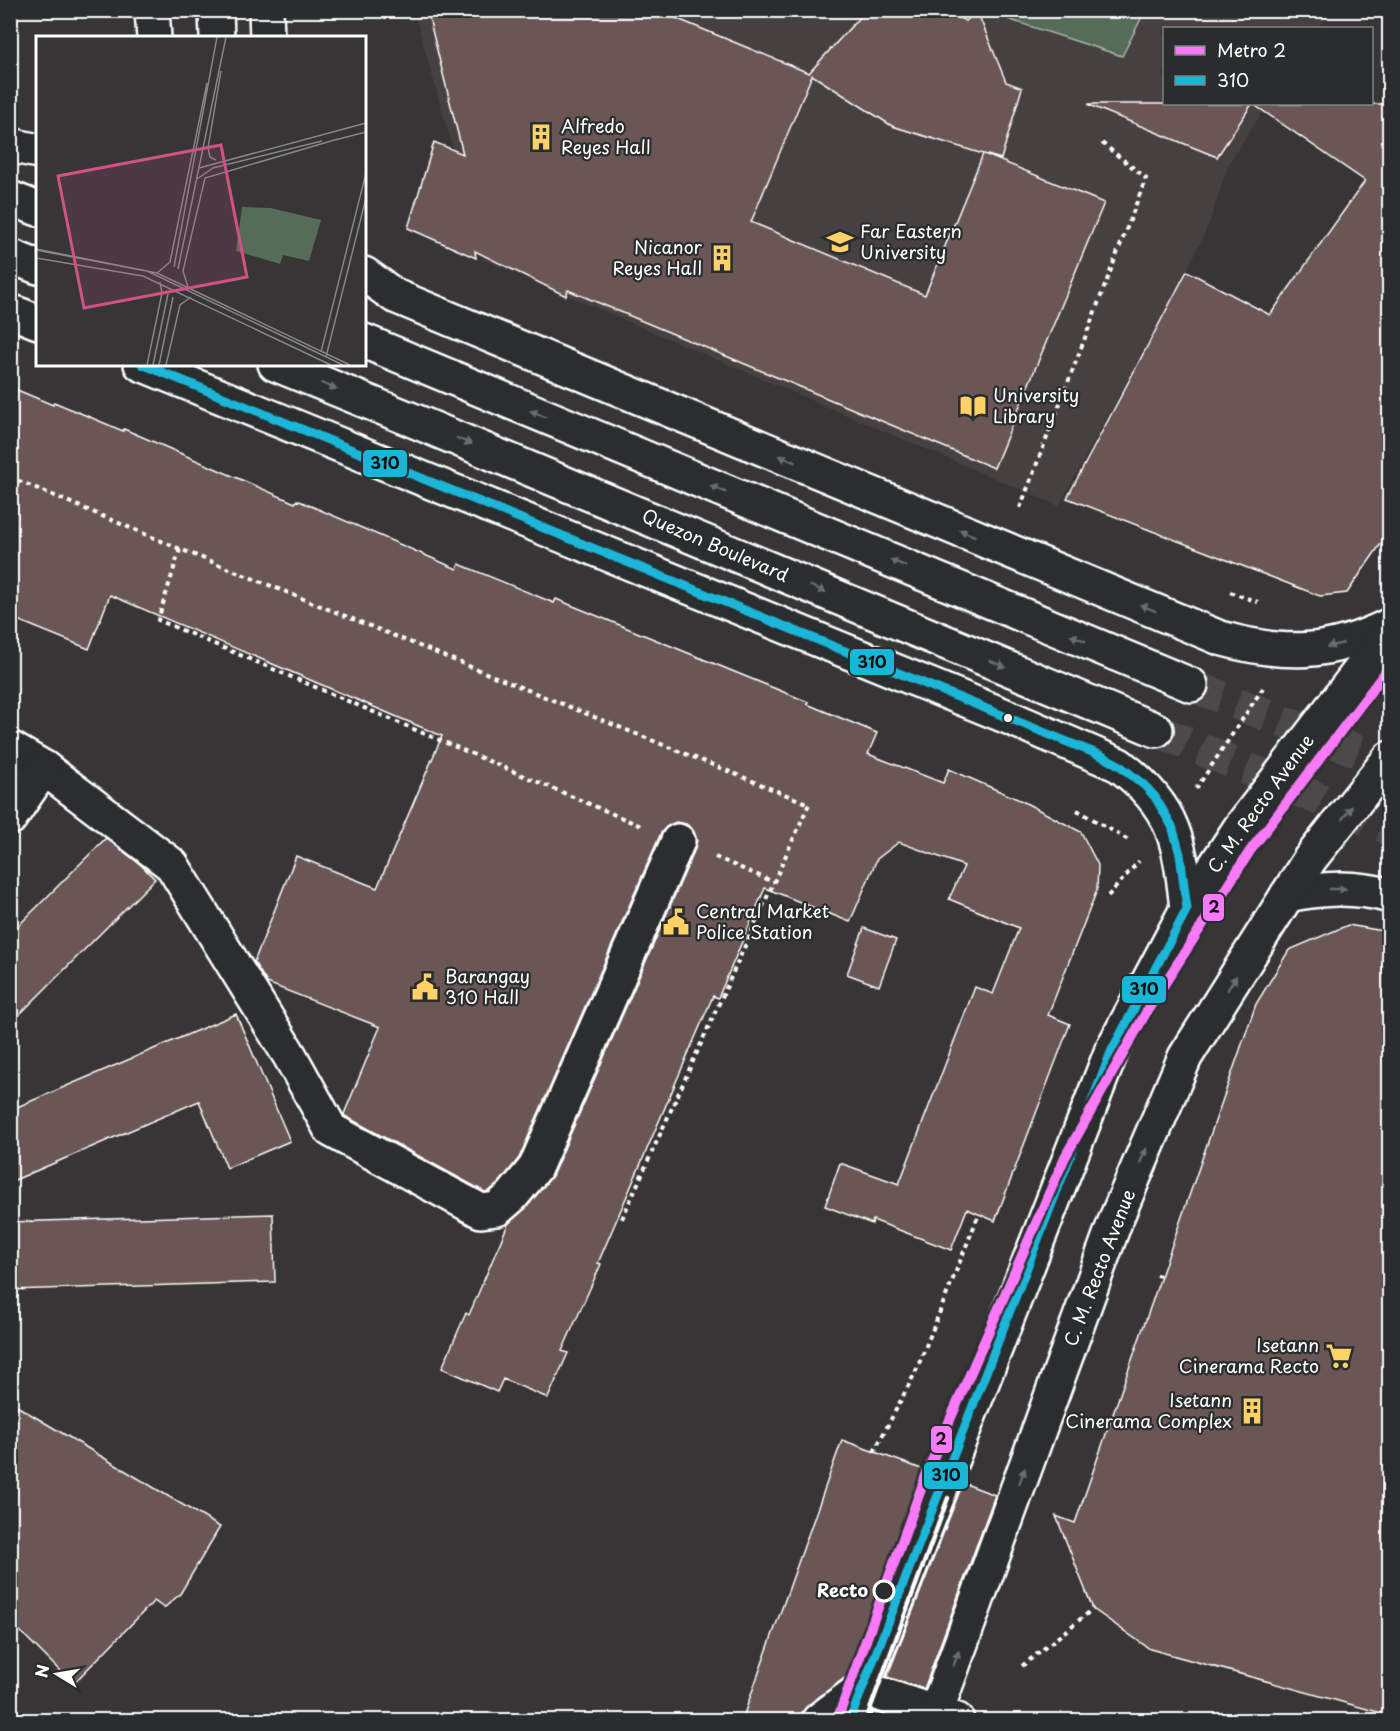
<svg xmlns="http://www.w3.org/2000/svg" width="1400" height="1731" viewBox="0 0 1400 1731" font-family="'Playpen Sans',sans-serif">
<style>
.built{fill:#463f3f}
.green{fill:#556c59;stroke:#aab6ac;stroke-width:1.5}
.building{fill:#695755;stroke:#fff;stroke-width:1.5;fill-rule:evenodd}
.lines{fill:none;stroke-linecap:round;stroke-linejoin:round}
.major-tunnel{stroke:#4b494a;stroke-width:33;stroke-dasharray:33 16;stroke-linecap:butt}
.minor-casing{stroke:#fff;stroke-width:38}
.major-casing{stroke:#fff;stroke-width:38}
.path{stroke:#fff;stroke-width:4;stroke-dasharray:4.5 4.5;stroke-linecap:butt}
.minor{stroke:#2a2d2e;stroke-width:33}
.major{stroke:#2a2d2e;stroke-width:33}
.rail{stroke:#fff;stroke-width:4.5}
.bus-1-casing{stroke:#2a2d2e;stroke-width:14}
.bus-1{stroke:#1ab6d8;stroke-width:9}
.metro-1-casing{stroke:#2a2d2e;stroke-width:15}
.metro-1{stroke:#f97af9;stroke-width:10}
.oneway{fill:#6a6c6d}
.bus-dot{fill:#fff;stroke:#2a2d2e;stroke-width:2}
.stop-dot{fill:#2a2d2e;stroke:#fff;stroke-width:3}
.labels{text-anchor:middle;stroke-width:4.5;stroke-linejoin:round;paint-order:stroke}
.poi-label{font-size:18px;fill:#fff;stroke:#2a2d2e;text-anchor:start}
.street-label{font-size:18px;fill:#fff;stroke:#2a2d2e}
.stop-label{font-size:18px;font-weight:bold;fill:#fff;stroke:#2a2d2e;text-anchor:end}
.inset-road{fill:none;stroke:#878686;stroke-width:1.5}
.view{fill:#d15284;fill-opacity:0.15;stroke:#d15284;stroke-width:3}
.inset-edge{fill:none;stroke:#fff;stroke-width:3}
.line-badge{stroke:#2a2d2e;stroke-width:2}
.pale-badge-label{font-size:16px;text-anchor:middle;font-weight:bold;fill:#111}
</style>
<rect width="100%" height="100%" fill="#373536"/>
<filter id="ink" filterUnits="userSpaceOnUse"><feTurbulence type="fractalNoise" baseFrequency=".0167" numOctaves="2"/><feDisplacementMap in="SourceGraphic" scale="12" xChannelSelector="R" yChannelSelector="G"/><feConvolveMatrix kernelMatrix="1 2 1 2 8 2 1 2 1" color-interpolation-filters="sRGB"/></filter>
<g filter="url(#ink)">
<polygon class="built" points="416,10 1330,11 1318,28 1164,28 1164,104 1268,104 1229,163 1209,224 1187,271 1059,506 484,260 415,15"/>
<polygon class="green" points="983,11 1145,11 1122,56"/>
<g class="building">
<path d="M427 10H656L809 73 866 10H941L966 21 977 11 1006 82 1022 88 1001 159 984 154 1104 203 994 468 568 290 566 296 475 251 476 258 408 228 434 142 463 154ZM812 75 892 126 983 154 925 295 751 222Z"/>
<polygon points="1089,104 1252,104 1217,157 1089,105"/>
<polygon points="1253,104 1389,104 1389,532 1347,593 1320,596 1067,498 1187,271 1270,315 1365,181"/>
<polygon points="10,387 53,405 54,402 123,431 124,429 295,503 297,500 457,569 459,564 554,603 556,599 808,702 807,704 877,733 868,754 943,783 949,769 1022,801 1081,832 1098,865 1097,890 1048,1015 1070,1024 995,1221 967,1209 951,1250 873,1220 872,1224 825,1206 840,1163 899,1184 975,987 993,994 1019,928 949,899 964,866 899,842 877,859 850,922 765,888 718,998 713,996 598,1263 601,1264 562,1351 568,1353 548,1398 503,1379 497,1392 442,1368 466,1313 469,1315 508,1224 526,1208 552,1176 695,849 697,840 693,830 686,824 676,822 667,826 661,833 519,1158 499,1183 489,1191 485,1192 345,1116 344,1114 380,1027 267,983 254,962 296,856 377,888 442,736 110,595 89,649 10,617"/>
<polygon points="106,838 141,865 155,879 10,1024 10,934"/>
<polygon points="1348,925 1389,932 1389,1715 1150,1649 1093,1609 1056,1516 1075,1523 1256,1004 1289,950"/>
<polygon points="864,928 896,940 879,986 847,974"/>
<polygon points="236,1014 290,1141 227,1168 199,1101 10,1182 10,1110"/>
<polygon points="273,1214 275,1282 10,1290 10,1222"/>
<polygon points="10,1402 220,1527 180,1594 164,1608 154,1601 73,1684 10,1621"/>
<polygon points="842,1440 927,1471 847,1676 808,1705 802,1712 801,1720 742,1720"/>
<polygon points="963,1483 995,1495 924,1689 887,1677"/>
<polygon points="873,1712 900,1720 870,1720"/>
</g>
<g class="lines">
<g class="major-tunnel">
<polyline points="1191,685 1390,764"/>
<polyline points="1156,730 1390,829"/>
</g>
<g class="minor-casing">
<g id="minor">
<polyline points="10,748 44,768 172,865 290,1056 331,1130 481,1211 497,1209 512,1196 535,1168 678,841"/>
<polyline points="10,818 44,768"/>
<polyline points="819,1720 862,1688 957,1720"/>
</g>
</g>
<g class="major-casing">
<g id="major">
<polyline points="152,10 154,38"/>
<polyline points="216,10 217,38"/>
<polyline points="266,10 267,38"/>
<polyline points="10,145 38,151"/>
<polyline points="10,198 38,209"/>
<polyline points="10,256 38,267"/>
<path d="M364 274 395 296 1220 638C1284 656 1330 655 1390 625"/>
<polyline points="10,311 38,322"/>
<polyline points="364,341 1191,685"/>
<path d="M141 364 1008 717 1119 765C1175 807 1180 842 1187 909"/>
<polyline points="275,364 410,419 1156,730"/>
<path d="M1287 895C1322 888 1355 886 1390 896"/>
<polyline points="850,1720 1112,1050 1187,909 1240,828 1390,631"/>
<polyline points="933,1720 1116,1219 1185,1057 1310,859 1390,758"/>
</g>
</g>
<g class="path">
<polyline points="10,477 180,549 809,804 621,1221"/>
<polyline points="1020,508 1146,178 1102,143"/>
<polyline points="180,549 158,620 641,826"/>
<polyline points="1230,592 1258,602"/>
<polyline points="1196,789 1263,688"/>
<polyline points="1077,810 1130,841"/>
<polyline points="715,857 774,882"/>
<polyline points="1108,896 1139,861"/>
<polyline points="1156,1275 1161,1276"/>
<polyline points="874,1452 916,1371 979,1214"/>
<polyline points="1022,1666 1093,1609"/>
</g>
<use href="#minor" class="minor"/>
<use href="#major" class="major"/>
<polyline class="rail" points="866,1720 948,1498"/>
<g class="bus-1-casing">
<polyline id="bus-1" points="142,364 1102,756 1119,765 1145,786 1155,797 1172,826 1180,854 1187,909 1112,1050 850,1720"/>
</g>
<use href="#bus-1" class="bus-1"/>
<g class="metro-1-casing">
<polyline id="metro-1" points="837,1720 928,1470 1065,1157 1147,1011 1250,851 1390,666"/>
</g>
<use href="#metro-1" class="metro-1"/>
</g>
<defs><path id="oneway-solid" d="M-6-.8H1V-3.2L6.5 0L1 3.2V.8H-6Z" transform="scale(1.5)"/></defs>
<g class="oneway">
<use href="#oneway-solid" transform="translate(329 386) rotate(22)"/>
<use href="#oneway-solid" transform="translate(538 414) rotate(-157)"/>
<use href="#oneway-solid" transform="translate(464 441) rotate(23)"/>
<use href="#oneway-solid" transform="translate(787 459) rotate(-158)"/>
<use href="#oneway-solid" transform="translate(718 489) rotate(-157)"/>
<use href="#oneway-solid" transform="translate(967 533) rotate(-158)"/>
<use href="#oneway-solid" transform="translate(898 563) rotate(-157)"/>
<use href="#oneway-solid" transform="translate(818 589) rotate(23)"/>
<use href="#oneway-solid" transform="translate(1148 608) rotate(-158)"/>
<use href="#oneway-solid" transform="translate(1078 638) rotate(-157)"/>
<use href="#oneway-solid" transform="translate(1335 645) rotate(167)"/>
<use href="#oneway-solid" transform="translate(998 664) rotate(23)"/>
<use href="#oneway-solid" transform="translate(1347 813) rotate(-52)"/>
<use href="#oneway-solid" transform="translate(1338 889)"/>
<use href="#oneway-solid" transform="translate(1232 983) rotate(-58)"/>
<use href="#oneway-solid" transform="translate(1143 1156) rotate(-67)"/>
<use href="#oneway-solid" transform="translate(1022 1476) rotate(-70)"/>
<use href="#oneway-solid" transform="translate(956 1659) rotate(-70)"/>
</g>
</g>
<defs>
<g id="building-bare" transform="scale(2.07)"><path d="M-4-6H4V6H1V3H-1V6H-4ZM-2.5-4.3h1.7v1.8h-1.7ZM.8-4.3h1.7v1.8H.8ZM-2.5-1h1.7V.8h-1.7ZM.8-1h1.7V.8H.8Z" fill="#ffd166" stroke="#2a2d2e" stroke-width="2.5" paint-order="stroke"/></g>
<g id="university-bare" transform="scale(2.07)"><path d="M0-5L7-2L0 1L-7-2ZM-4 1L0 2.5L4 1V4Q0 6-4 4Z" fill="#ffd166" stroke="#2a2d2e" stroke-width="2.5" paint-order="stroke"/></g>
<g id="library-bare" transform="scale(2.07)"><path d="M-6-4Q-3-5.5-.7-3.5V5Q-3 3-6 4ZM6-4Q3-5.5 .7-3.5V5Q3 3 6 4Z" fill="#ffd166" stroke="#2a2d2e" stroke-width="2.5" paint-order="stroke"/></g>
<g id="civic-bare" transform="scale(2.07)"><path d="M-.6-6.5H3V-4.5H.6V-3L4-1V1h2V6H-6V1h2V-1L-.6-3ZM-1.2 2.5V6h2.4V2.5Z" fill="#ffd166" stroke="#2a2d2e" stroke-width="2.5" paint-order="stroke"/></g>
<g id="supermarket-bare" transform="scale(2.07)"><path d="M-6-5.5h2.5l.6 2H6L4.5 2H-2.5L-4.4-4H-6ZM-1.5 3.2a1.3 1.3 0 1 0 .1 0ZM3 3.2a1.3 1.3 0 1 0 .1 0Z" fill="#ffd166" stroke="#2a2d2e" stroke-width="2.5" paint-order="stroke"/></g>
</defs>
<g fill-rule="evenodd">
<use href="#building-bare" x="541" y="137"/>
<use href="#university-bare" x="840" y="242"/>
<use href="#building-bare" x="722" y="258"/>
<use href="#library-bare" x="973" y="406"/>
<use href="#civic-bare" x="676" y="922"/>
<use href="#civic-bare" x="425" y="987"/>
<use href="#supermarket-bare" x="1339" y="1356"/>
<use href="#building-bare" x="1252" y="1411"/>
</g>
<circle class="bus-dot" cx="1008" cy="718" r="5"/>
<circle class="stop-dot" cx="884" cy="1591" r="10"/>
<g class="labels">
<g class="poi-label">
<text x="561" y="133">Alfredo<tspan x="561" dy="21">Reyes Hall</tspan></text>
<text x="860" y="238">Far Eastern<tspan x="860" dy="21">University</tspan></text>
<text x="702" y="254" text-anchor="end">Nicanor<tspan x="702" dy="21">Reyes Hall</tspan></text>
<text x="993" y="402">University<tspan x="993" dy="21">Library</tspan></text>
<text x="696" y="918">Central Market<tspan x="696" dy="21">Police Station</tspan></text>
<text x="445" y="983">Barangay<tspan x="445" dy="21">310 Hall</tspan></text>
<text x="1319" y="1352" text-anchor="end">Isetann<tspan x="1319" dy="21">Cinerama Recto</tspan></text>
<text x="1232" y="1407" text-anchor="end">Isetann<tspan x="1232" dy="21">Cinerama Complex</tspan></text>
</g>
<g class="street-label">
<text transform="translate(715 546) rotate(23)" y="6">Quezon Boulevard</text>
<text transform="translate(1261 804) rotate(-54)" y="6">C. M. Recto Avenue</text>
<text transform="translate(1100 1268) rotate(-69)" y="6">C. M. Recto Avenue</text>
</g>
<g class="stop-label">
<text x="868" y="1597">Recto</text>
</g>
</g>
<g transform="translate(36 36)">
<rect width="330" height="330" fill="#373536"/>
<path d="M206 171 235 172 285 184 273 225 247 219 244 228 200 215Z" fill="#556c59"/>
<path class="inset-road" d="M299 104 330 96M180 124 174 121 172 112 185 35M163 132 330 87M161 143 177 132 286 105M0 213 111 235 307 329M0 214 121 237 314 329M0 222 107 240 295 329M138 231 181 1M142 233 190 1M121 237 134 226 171 47M152 251 147 235 169 142 302 103M285 316 330 137M290 321 330 162M111 329 126 257 124 246M117 329 132 258M123 329 137 261M130 329 144 269 155 261"/>
<path class="view" d="M185 109 211 241 48 272 22 140Z"/>
<rect width="330" height="330" class="inset-edge"/>
</g>
<g class="line-badge">
<rect x="362" y="449" width="46" height="29" rx="6" fill="#1ab6d8"/>
<rect x="849" y="648" width="46" height="28" rx="6" fill="#1ab6d8"/>
<rect x="1202" y="893" width="23" height="29" rx="6" fill="#f97af9"/>
<rect x="1121" y="975" width="46" height="29" rx="6" fill="#1ab6d8"/>
<rect x="930" y="1425" width="23" height="29" rx="6" fill="#f97af9"/>
<rect x="923" y="1461" width="46" height="29" rx="6" fill="#1ab6d8"/>
</g>
<g class="pale-badge-label">
<text x="385" y="469">310</text>
<text x="872" y="668">310</text>
<text x="1214" y="913">2</text>
<text x="1144" y="995">310</text>
<text x="941" y="1445">2</text>
<text x="946" y="1481">310</text>
</g>
<rect width="1400" height="1731" fill="none" stroke="#2a2d2e" stroke-width="36"/>
<rect x="18" y="18" width="1364" height="1695" fill="none" stroke="#fff" stroke-width="2" filter="url(#ink)"/>
<rect x="1163" y="27" width="210" height="78" fill="#2a2d2e" stroke="#7f8182" stroke-width="1.5"/>
<rect x="1175" y="46" width="30" height="9" fill="#f97af9" stroke="#7f8182" stroke-width="1.5"/>
<text x="1217" y="57" font-size="18" fill="#ffffff">Metro 2</text>
<rect x="1175" y="76" width="30" height="9" fill="#1ab6d8" stroke="#7f8182" stroke-width="1.5"/>
<text x="1217" y="87" font-size="18" fill="#ffffff">310</text>
<g transform="translate(57 1674) rotate(281)" stroke="#2a2d2e" stroke-width="4.5" paint-order="stroke">
<path d="M0-4.5L10 22L0 15L-10 22Z" fill="#ffffff"/>
<text y="-9" font-size="16" font-weight="bold" text-anchor="middle" fill="#ffffff">N</text>
</g>
</svg>
